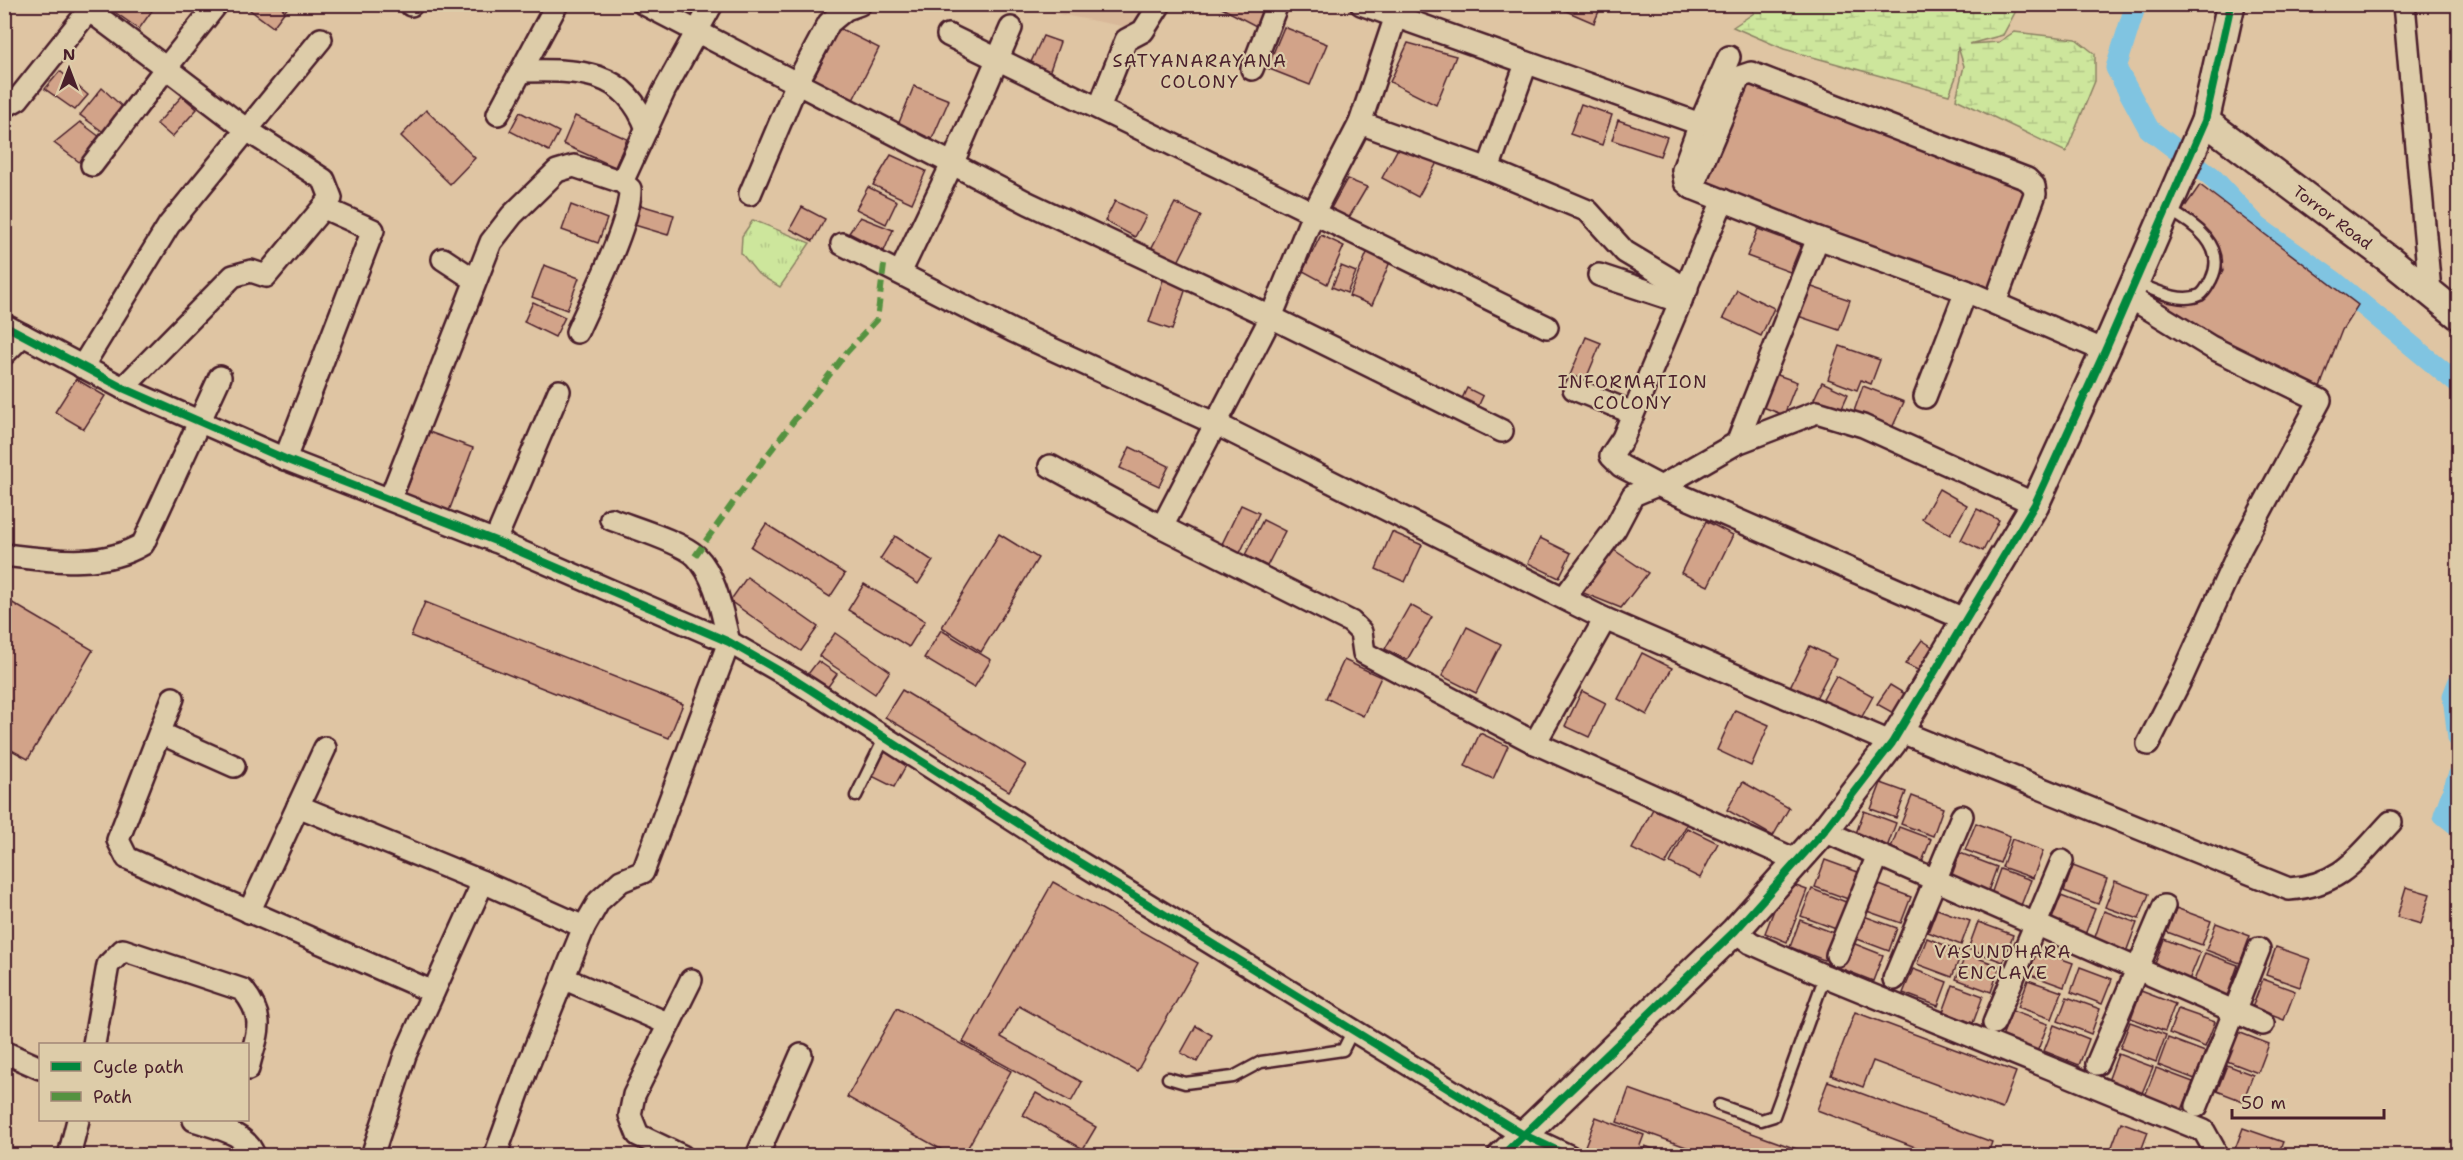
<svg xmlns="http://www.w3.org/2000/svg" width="2463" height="1160" viewBox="0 0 2463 1160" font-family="'Shantell Sans',sans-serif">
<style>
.built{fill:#d8b899}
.wetland{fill:url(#wetland-marsh);stroke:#8c8264;stroke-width:1.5}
.park{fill:url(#park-tufts);stroke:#8c8264;stroke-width:1.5}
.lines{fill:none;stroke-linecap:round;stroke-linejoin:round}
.canal{stroke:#80c4e1;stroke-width:21}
.building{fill:#d2a389;stroke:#4a1f2b;stroke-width:1.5}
.service-casing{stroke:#4a1f2b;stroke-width:15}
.minor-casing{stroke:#4a1f2b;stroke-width:26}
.tertiary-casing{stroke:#4a1f2b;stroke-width:32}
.service{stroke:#ddcca9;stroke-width:10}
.minor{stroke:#ddcca9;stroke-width:21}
.tertiary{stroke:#ddcca9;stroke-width:27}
.quiet{stroke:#549240;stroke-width:6;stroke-dasharray:12 6;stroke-linecap:butt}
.cycleway-casing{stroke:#ddcca9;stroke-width:11}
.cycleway{stroke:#00873e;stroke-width:8}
.labels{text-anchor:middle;stroke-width:4.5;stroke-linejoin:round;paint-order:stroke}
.street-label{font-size:16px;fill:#4a1f2b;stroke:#ddcca9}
.neighbourhood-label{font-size:18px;letter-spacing:1.5px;fill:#4a1f2b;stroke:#ddcca9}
</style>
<defs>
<pattern id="wetland-marsh" width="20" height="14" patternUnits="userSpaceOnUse" patternTransform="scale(1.5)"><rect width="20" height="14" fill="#cde69c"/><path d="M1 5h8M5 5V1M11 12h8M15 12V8" fill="none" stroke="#b2c587"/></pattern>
<pattern id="park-tufts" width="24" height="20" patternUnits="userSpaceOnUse" patternTransform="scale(1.5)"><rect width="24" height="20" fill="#cde69c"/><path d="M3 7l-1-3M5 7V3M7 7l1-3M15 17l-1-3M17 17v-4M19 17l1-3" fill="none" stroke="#b2c587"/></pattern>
</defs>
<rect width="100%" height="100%" fill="#dfc5a3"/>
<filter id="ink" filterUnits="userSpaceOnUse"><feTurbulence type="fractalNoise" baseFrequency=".0167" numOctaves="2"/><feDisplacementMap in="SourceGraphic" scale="12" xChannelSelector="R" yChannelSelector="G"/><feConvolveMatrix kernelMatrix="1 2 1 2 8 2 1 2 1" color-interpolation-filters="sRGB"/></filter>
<g filter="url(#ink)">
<polygon class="built" points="1045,5 1155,5 1143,23 1127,27 1053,13"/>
<polygon class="wetland" points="1751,5 2019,5 2003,35 1969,44 1999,42 2014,32 2076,39 2095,54 2095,81 2066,152 1956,99 1964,66 1958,47 1956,77 1949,95 1784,49 1733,27 1754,13"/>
<polygon class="park" points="753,220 810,243 780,287 758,274 741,253 742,236"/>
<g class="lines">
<g class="canal">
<polyline points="2136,4 2116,68 2149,129 2211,176 2258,227 2334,281 2458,384"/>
<polyline points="2458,683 2453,696 2458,738"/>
<polyline points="2458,776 2444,815 2458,826"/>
</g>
</g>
<g class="building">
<polygon points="113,4 156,4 156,5 139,29 109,8"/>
<polygon points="242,4 278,4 285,11 273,27"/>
<polygon points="278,4 291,4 285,11"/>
<polygon points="1214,4 1266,4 1256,26"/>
<polygon points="1550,4 1602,4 1594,23"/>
<polygon points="1284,27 1327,44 1310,85 1267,68"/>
<polygon points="839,28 879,48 853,100 813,80"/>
<polygon points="1043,36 1060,42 1049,73 1031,62"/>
<polygon points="1408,43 1456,56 1436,105 1390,82"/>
<polygon points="60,71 88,95 75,110 45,89"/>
<polygon points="1744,79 1994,172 2028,193 1999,296 1692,188"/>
<polygon points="914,86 949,100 932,139 898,125"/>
<polygon points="102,88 127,111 109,136 80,115"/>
<polygon points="182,96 197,109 172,137 157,124"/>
<polygon points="1581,104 1612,115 1602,145 1570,134"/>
<polygon points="426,110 475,158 450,184 401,136"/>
<polygon points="520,112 559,132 549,151 510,131"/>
<polygon points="575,116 627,139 615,167 563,144"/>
<polygon points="1618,120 1667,137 1660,156 1612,140"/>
<polygon points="80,122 104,140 82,164 54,143"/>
<polygon points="1403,139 1439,159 1418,197 1382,178"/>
<polygon points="891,155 926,171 912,203 873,185"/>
<polygon points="1347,179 1367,187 1347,221 1329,212"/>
<polygon points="2200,185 2358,305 2342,330 2318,392 2217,349 2148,301 2146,292 2191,302 2210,294 2223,270 2218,249 2210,237 2182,211"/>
<polygon points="868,187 897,201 886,224 856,209"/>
<polygon points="1115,201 1146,216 1135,237 1105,221"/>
<polygon points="1175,203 1201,216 1177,264 1150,251"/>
<polygon points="637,204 674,215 668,235 631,224"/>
<polygon points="571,205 607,219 598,243 562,230"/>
<polygon points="802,207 825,219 813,241 790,229"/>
<polygon points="860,217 893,230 884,251 849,233"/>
<polygon points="1758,229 1801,245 1790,272 1747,256"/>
<polygon points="1321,235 1344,246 1327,284 1303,271"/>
<polygon points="1369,248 1392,257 1372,305 1349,296"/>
<polygon points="544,265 579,278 567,310 532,297"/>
<polygon points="1341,266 1356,272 1347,293 1332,287"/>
<polygon points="1163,280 1186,288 1172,330 1149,322"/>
<polygon points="1809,286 1850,300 1839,330 1798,316"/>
<polygon points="1737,290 1774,308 1761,336 1723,318"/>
<polygon points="533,302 565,317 555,337 524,322"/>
<polygon points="1586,337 1601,343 1583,386 1568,380"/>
<polygon points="1840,346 1880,360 1871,384 1861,380 1857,390 1828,379"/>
<polygon points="1775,374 1797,382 1784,415 1763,407"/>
<polygon points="76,379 105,396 84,429 55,412"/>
<polygon points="1822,382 1848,394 1840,412 1814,399"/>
<polygon points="1863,386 1904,402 1892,428 1853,414"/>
<polygon points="1467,388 1483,396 1476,411 1460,403"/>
<polygon points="429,432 473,448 449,511 405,494"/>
<polygon points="1130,447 1169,466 1159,486 1120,468"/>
<polygon points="1939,489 1967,505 1950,535 1922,519"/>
<polygon points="1241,505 1259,513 1240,553 1222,544"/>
<polygon points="1977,509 1999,520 1983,551 1961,540"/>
<polygon points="1263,520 1285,531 1267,566 1245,555"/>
<polygon points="1706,521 1733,535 1708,586 1681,573"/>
<polygon points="766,524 845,574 830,597 751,547"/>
<polygon points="1392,532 1422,545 1405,582 1376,569"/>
<polygon points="999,534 1038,558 981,652 942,627"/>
<polygon points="895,536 933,561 918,584 880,559"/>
<polygon points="1540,538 1571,553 1559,578 1528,563"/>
<polygon points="1611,548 1648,573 1621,608 1581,592"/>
<polygon points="747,577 818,627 801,651 730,601"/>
<polygon points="864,584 925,621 909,647 848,610"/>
<polygon points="4,598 93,650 28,759 4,746"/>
<polygon points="425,602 683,704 669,738 411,636"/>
<polygon points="1410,605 1432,617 1407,660 1385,649"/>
<polygon points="1467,627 1501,644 1476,693 1442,676"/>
<polygon points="941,630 991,660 974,688 924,658"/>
<polygon points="835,633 890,671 875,694 819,656"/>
<polygon points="1922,640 1937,650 1924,673 1905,664"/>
<polygon points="1810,646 1836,659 1813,704 1788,691"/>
<polygon points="1642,653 1672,668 1647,715 1618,699"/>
<polygon points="1344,660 1381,677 1363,716 1326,698"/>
<polygon points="818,661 837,674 827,688 808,674"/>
<polygon points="1836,676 1873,696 1857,726 1820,705"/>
<polygon points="1890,685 1905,694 1895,714 1877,704"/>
<polygon points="902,690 1026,765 1009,791 885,717"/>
<polygon points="1582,691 1606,703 1589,737 1565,726"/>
<polygon points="1735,710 1769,725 1751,766 1717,750"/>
<polygon points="1480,733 1508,746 1493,779 1465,766"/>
<polygon points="887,748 909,760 894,787 872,776"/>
<polygon points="1743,782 1789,808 1773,836 1727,810"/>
<polygon points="1881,783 1906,792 1896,818 1871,809"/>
<polygon points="1912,796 1943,808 1933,836 1901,824"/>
<polygon points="1654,807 1687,824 1665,865 1632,849"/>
<polygon points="1864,811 1896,823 1886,850 1854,839"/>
<polygon points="1976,823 2010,836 2000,863 1965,850"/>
<polygon points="1899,827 1931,839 1920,867 1888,855"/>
<polygon points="1687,828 1718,843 1700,878 1670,863"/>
<polygon points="2012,839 2043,851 2033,878 2002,867"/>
<polygon points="1960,853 1997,867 1987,894 1950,880"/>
<polygon points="1825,860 1858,872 1848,899 1815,887"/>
<polygon points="2073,866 2107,879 2098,904 2064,891"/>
<polygon points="2000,869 2031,880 2020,908 1990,897"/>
<polygon points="2115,881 2149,894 2139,919 2105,907"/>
<polygon points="1053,882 1198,963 1137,1071 1019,1006 1001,1037 1082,1082 1071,1102 963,1042"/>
<polygon points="1785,882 1807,890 1787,942 1765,933"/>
<polygon points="1874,883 1911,897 1901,923 1864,910"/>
<polygon points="2406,887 2430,894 2421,924 2397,917"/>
<polygon points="1812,889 1846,902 1836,929 1801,916"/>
<polygon points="2061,896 2095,909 2084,937 2050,924"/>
<polygon points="2176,908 2211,921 2202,945 2167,932"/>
<polygon points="1937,909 1970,921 1961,945 1928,932"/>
<polygon points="2104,911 2137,923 2126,952 2094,940"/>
<polygon points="1861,915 1897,928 1889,951 1852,937"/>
<polygon points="1800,920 1834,933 1824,960 1790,947"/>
<polygon points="1978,922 2013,935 2003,962 1968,949"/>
<polygon points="2216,923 2250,936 2240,963 2206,950"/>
<polygon points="1927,938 1962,952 1952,977 1917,964"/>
<polygon points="2164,939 2200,953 2189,980 2154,967"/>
<polygon points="1850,942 1883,955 1873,981 1840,968"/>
<polygon points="2276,947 2310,959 2300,987 2266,975"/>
<polygon points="2037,950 2073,963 2064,987 2028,974"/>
<polygon points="2205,953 2238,965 2227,996 2193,983"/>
<polygon points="1966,954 2000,966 1991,992 1956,979"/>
<polygon points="2080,967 2112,979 2102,1004 2071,992"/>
<polygon points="1913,969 1947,982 1938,1006 1903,993"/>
<polygon points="2263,979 2295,991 2284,1020 2252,1008"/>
<polygon points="2028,980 2062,992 2052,1019 2018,1007"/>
<polygon points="1953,985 1983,996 1973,1023 1943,1012"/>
<polygon points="2141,991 2175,1004 2165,1031 2131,1018"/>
<polygon points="2067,997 2100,1009 2091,1034 2058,1021"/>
<polygon points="897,1008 1011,1071 963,1156 953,1156 847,1097"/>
<polygon points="2178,1009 2215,1022 2205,1047 2169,1033"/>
<polygon points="2012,1011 2048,1024 2037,1052 2001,1039"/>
<polygon points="1855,1012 2016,1072 2002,1109 1873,1061 1863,1087 1831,1075"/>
<polygon points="2130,1022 2166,1035 2156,1062 2120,1048"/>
<polygon points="2054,1025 2089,1039 2079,1065 2044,1051"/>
<polygon points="1196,1026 1212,1035 1197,1062 1181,1053"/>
<polygon points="2238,1032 2269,1044 2258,1073 2227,1061"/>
<polygon points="2168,1038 2205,1052 2195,1079 2158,1065"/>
<polygon points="2118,1054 2153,1067 2142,1093 2108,1081"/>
<polygon points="2227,1065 2253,1075 2243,1101 2217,1091"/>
<polygon points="2156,1068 2193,1082 2182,1110 2145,1096"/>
<polygon points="1828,1081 1992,1142 1987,1156 1939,1156 1817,1110"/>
<polygon points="1629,1089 1802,1151 1800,1156 1711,1156 1617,1122"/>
<polygon points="1036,1093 1096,1127 1083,1149 1023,1115"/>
<polygon points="1596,1117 1644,1135 1636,1156 1582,1154"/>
<polygon points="2121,1122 2148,1132 2139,1156 2118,1156 2110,1152"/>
<polygon points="2243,1128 2283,1142 2277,1156 2254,1156 2235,1149"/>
<polygon points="1645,1146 1672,1156 1642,1156"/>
</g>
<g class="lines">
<g class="service-casing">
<g id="service">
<path d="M2136 283C2155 290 2180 304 2200 295 2205 292 2208 285 2211 280 2228 247 2194 223 2168 210"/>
<polyline points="856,796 884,739"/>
<polyline points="1168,1078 1185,1083 1233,1077 1261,1062 1343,1050 1353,1030"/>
<polyline points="1719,1105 1761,1120 1774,1116 1825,976"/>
</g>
</g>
<g class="minor-casing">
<g id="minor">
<polyline points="644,4 1028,203 1271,317 1502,431"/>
<polyline points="1361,4 1700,124 1683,170 1685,182 1692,188 1818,238"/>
<polyline points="2404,4 2430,291"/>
<polyline points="411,5 412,4"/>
<polyline points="948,35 1547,327"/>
<polyline points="1252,69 1277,4"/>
<path d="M521 71C577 70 625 68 647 129"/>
<polyline points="4,107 18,99 89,10 166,68 217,4"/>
<polyline points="1099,108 1126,40 1143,31 1160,4"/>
<polyline points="498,114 557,4"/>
<polyline points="1360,123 1488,169 1588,211 1625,252 1687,289"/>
<polyline points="1700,124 1729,57"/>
<polyline points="92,165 166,68 247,130 324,180 331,198 266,276 251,271 233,276 123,388"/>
<polyline points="1488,169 1526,64"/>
<polyline points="622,182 664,91 712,4"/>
<polyline points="1692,188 1739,77 1751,73 2027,179 2034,186 2035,194 1995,303"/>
<polyline points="750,194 797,83 829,23 846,9 860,4"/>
<polyline points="1723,200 1623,438 1611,456 1621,466 1657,485 1964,619"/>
<polyline points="842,244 1013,331 1216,424 1605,619 1892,743"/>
<polyline points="443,259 475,280"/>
<polyline points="900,273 953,162 1011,28"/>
<polyline points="1599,275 1681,302"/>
<polyline points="2128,296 2211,347 2320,400 2239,551 2182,677 2148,744"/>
<polyline points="4,325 123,388 285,459 498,542 729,642 795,680 1066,854 1522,1134 1569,1156"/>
<polyline points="4,354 23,335"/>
<polyline points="82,367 169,225 321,39"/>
<polyline points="1574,389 1633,413"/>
<polyline points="1925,397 1966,291"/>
<polyline points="1737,443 1818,238 1966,291 2105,351"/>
<polyline points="285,459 373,230 324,208"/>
<polyline points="1050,466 1162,527 1351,622 1361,632 1364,653 1535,743"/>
<polyline points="1662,486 1737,443 1817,412 1863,426 2035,504"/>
<path d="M390 499 491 242 512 215 557 171 574 166 622 182 630 189C631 222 592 298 577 332"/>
<polyline points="1162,527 1271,317 1314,212 1360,123 1400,4"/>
<polyline points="495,541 559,391"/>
<path d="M4 555C50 560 101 569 143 544L220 377"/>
<polyline points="1564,598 1615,529 1633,495 1657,485"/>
<polyline points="1605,619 1535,743 1796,860"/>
<polyline points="173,698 118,840 127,858 433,992"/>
<path d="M1899 731 2289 889C2342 885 2358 857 2391 822"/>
<polyline points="160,733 234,766"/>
<polyline points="298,806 483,882 584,927"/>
<polyline points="1824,831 2263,1024"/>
<polyline points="249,912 325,748"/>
<polyline points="1735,931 1751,943 1825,976 2204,1131 2214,1149 2213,1156"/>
<polyline points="1837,955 1878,855"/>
<polyline points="563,978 669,1024"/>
<polyline points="1894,979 1962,816"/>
<polyline points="1994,1023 2062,861"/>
<path d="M94 1044 108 965 123 950 243 990C268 1021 256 1034 248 1069"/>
<polyline points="4,1052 40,1068"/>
<polyline points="2097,1064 2164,906"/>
<polyline points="2197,1106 2259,949"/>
<path d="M194 1120C214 1127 248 1133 254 1156"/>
<polyline points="69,1156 78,1120"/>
<polyline points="372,1156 405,1055 483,882"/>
<path d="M495 1156 527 1068 584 927 599 901 621 881 643 872 729 642C722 615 717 577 696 556 682 542 631 527 611 519"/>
<polyline points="682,1156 638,1135 630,1115 634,1095 691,980"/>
<polyline points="757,1156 801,1055"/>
</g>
</g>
<g class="tertiary-casing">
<g id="tertiary">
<polyline points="2205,121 2389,259 2458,315"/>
<polyline points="1502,1156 1735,931 1824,831 1892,743 2035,504 2105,351 2205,121 2231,4"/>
</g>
</g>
<use href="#service" class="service"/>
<use href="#minor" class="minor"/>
<use href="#tertiary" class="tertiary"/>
<polyline class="quiet" points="695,556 765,458 847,352 877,320 884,265"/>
<g class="cycleway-casing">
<g id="cycleway">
<polyline points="4,325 123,388 285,459 498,542 729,642 795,680 1066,854 1522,1134 1569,1156"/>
<polyline points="1502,1156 1735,931 1824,831 1892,743 2035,504 2105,351 2205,121 2231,4"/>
</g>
</g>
<use href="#cycleway" class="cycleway"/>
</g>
</g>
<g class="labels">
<g class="street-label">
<text transform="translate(2333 217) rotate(37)" y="6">Torror Road</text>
</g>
<g class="neighbourhood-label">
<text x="1200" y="67">SATYANARAYANA<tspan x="1200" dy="21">COLONY</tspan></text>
<text x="1633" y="388">INFORMATION<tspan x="1633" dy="21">COLONY</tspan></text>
<text x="2003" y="958">VASUNDHARA<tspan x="2003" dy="21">ENCLAVE</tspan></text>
</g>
</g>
<rect width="2463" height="1160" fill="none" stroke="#ddcca9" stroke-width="24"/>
<rect x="12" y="12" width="2439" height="1136" fill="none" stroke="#4a1f2b" stroke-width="2" filter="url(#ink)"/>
<rect x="39" y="1043" width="210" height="78" fill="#ddcca9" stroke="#a28777" stroke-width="1.5"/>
<rect x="51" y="1062" width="30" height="9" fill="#00873e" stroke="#a28777" stroke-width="1.5"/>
<text x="93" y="1073" font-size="18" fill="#4a1f2b">Cycle path</text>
<rect x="51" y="1092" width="30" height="9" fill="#549240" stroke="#a28777" stroke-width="1.5"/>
<text x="93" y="1103" font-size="18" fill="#4a1f2b">Path</text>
<g transform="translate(69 69)" stroke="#ddcca9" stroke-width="4.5" paint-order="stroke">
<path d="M0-4.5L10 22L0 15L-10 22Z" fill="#4a1f2b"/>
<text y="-9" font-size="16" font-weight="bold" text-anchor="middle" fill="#4a1f2b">N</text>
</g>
<path d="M2232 1109v9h152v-9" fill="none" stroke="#4a1f2b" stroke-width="3"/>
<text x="2241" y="1109" font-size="18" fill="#4a1f2b" stroke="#ddcca9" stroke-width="4.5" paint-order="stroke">50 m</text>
</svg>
